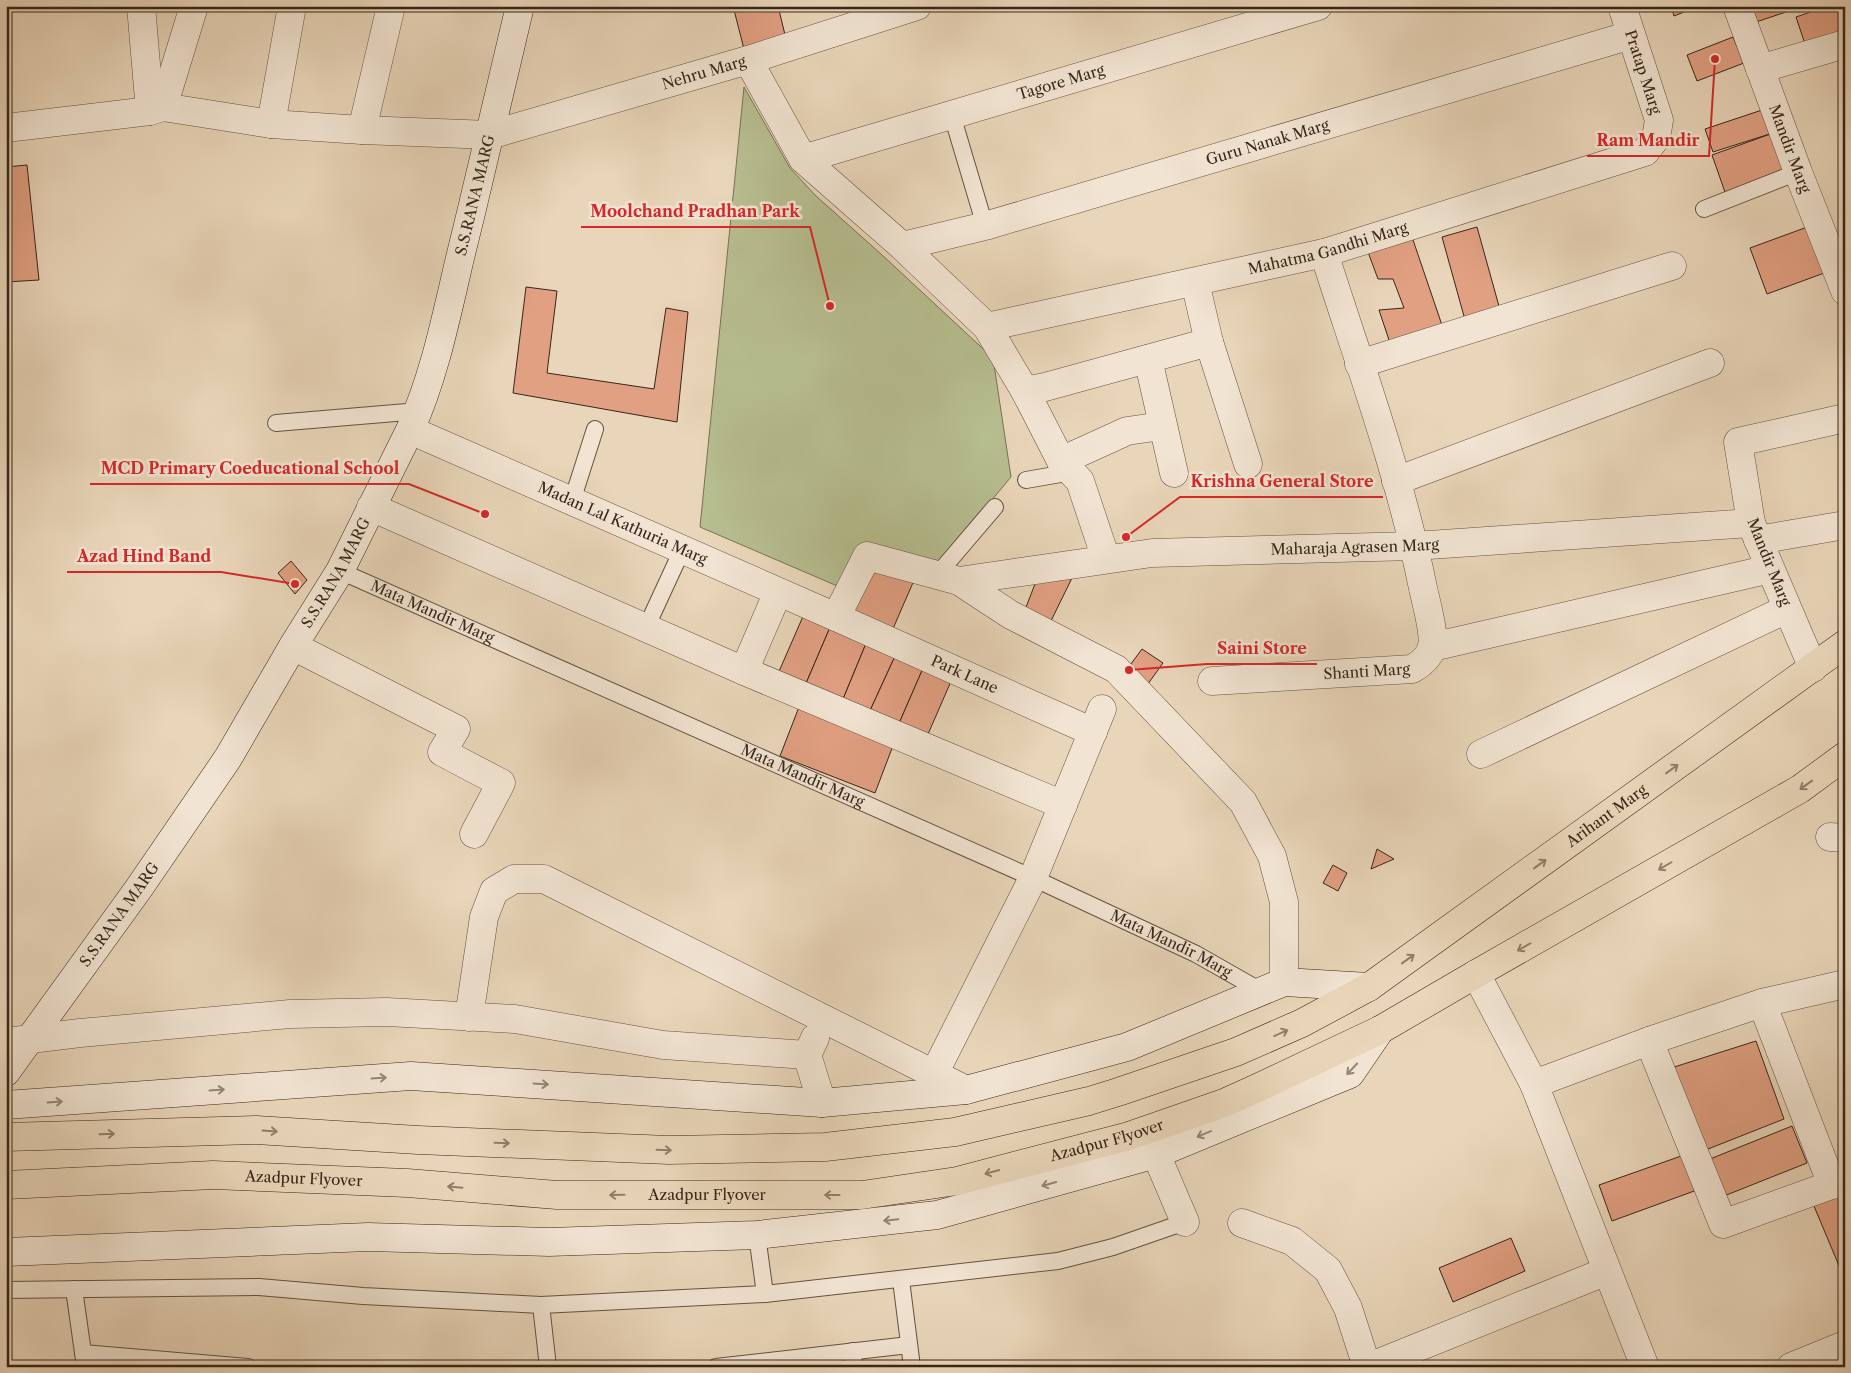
<svg xmlns="http://www.w3.org/2000/svg" width="1851" height="1373" viewBox="0 0 1851 1373" font-family="'Libre Caslon Text',serif">
<style>
.green{fill:#b6bd8f;stroke:#767254}
.building{fill:#e1a082;stroke:#372619}
.lines{fill:none;stroke-linecap:round;stroke-linejoin:round}
.lane-casing{stroke:#645241;stroke-width:18}
.street-casing{stroke:#645241;stroke-width:29}
.secondary-casing{stroke:#372619;stroke-width:29}
.primary-casing{stroke:#372619;stroke-width:29}
.lane{stroke:#f1e4d2;stroke-width:16}
.street{stroke:#f1e4d2;stroke-width:28}
.secondary{stroke:#f1e4d2;stroke-width:28}
.primary{stroke:#e9d5b9;stroke-width:28}
.oneway{stroke:#907e69}
.oneway2{stroke:#948576}
.labels{text-anchor:middle;stroke-width:5;stroke-linejoin:round;paint-order:stroke}
.street-label{font-size:15px;fill:#372619;stroke:#f1e4d2}
.leader{fill:none;stroke:#d62828;stroke-width:2}
.callout-dot{fill:#d62828;stroke:#f1e4d2;stroke-width:2}
.callout-label{font-size:16px;text-anchor:middle;font-weight:bold;fill:#d62828;stroke:#f1e4d2;stroke-width:5;stroke-linejoin:round;paint-order:stroke}
</style>
<rect width="100%" height="100%" fill="#e9d5b9"/>
<filter id="stains"><feTurbulence type="fractalNoise" baseFrequency=".004" numOctaves="4"/><feColorMatrix values="0 0 0 0 .2 0 0 0 0 .09 0 0 0 0 .02 0 0 0 .5 -.17"/></filter>
<radialGradient id="worn" r=".72"><stop offset=".6" stop-color="#630" stop-opacity="0"/><stop offset="1" stop-color="#630" stop-opacity=".3"/></radialGradient>
<polygon class="green" points="744,87 790,168 816,196 881,254 993,358 1011,477 941,561 863,550 842,588 700,527"/>
<g class="building">
<polygon points="733,6 778,6 787,43 745,53"/>
<polygon points="1671,6 1699,6 1674,16"/>
<polygon points="1740,6 1787,6 1789,11 1747,25"/>
<polygon points="1815,6 1828,6 1816,10"/>
<polygon points="1828,6 1841,6 1845,16 1845,40 1808,53 1796,17"/>
<polygon points="1733,37 1744,63 1697,81 1687,55"/>
<polygon points="1768,108 1776,132 1713,152 1705,129"/>
<polygon points="1776,132 1791,172 1726,195 1712,155"/>
<polygon points="27,165 39,280 6,282 6,167"/>
<polygon points="1810,226 1827,272 1767,294 1750,248"/>
<polygon points="1477,227 1502,317 1467,327 1442,237"/>
<polygon points="1412,237 1444,331 1392,349 1379,310 1404,308 1393,279 1378,279 1368,252"/>
<polygon points="526,287 557,291 547,373 654,389 666,308 688,312 677,422 513,393"/>
<polygon points="1845,431 1845,459 1839,432"/>
<polygon points="870,559 915,578 892,631 847,612"/>
<polygon points="291,561 307,580 295,594 278,573"/>
<polygon points="1038,576 1072,578 1048,627 1023,615"/>
<polygon points="804,614 831,625 804,688 777,676"/>
<polygon points="831,625 867,641 841,704 804,688"/>
<polygon points="867,641 896,654 868,715 841,704"/>
<polygon points="1142,649 1163,663 1145,688 1125,672"/>
<polygon points="896,654 924,666 897,728 868,715"/>
<polygon points="924,666 952,679 925,741 897,728"/>
<polygon points="799,707 894,743 875,793 780,756"/>
<polygon points="1377,849 1394,859 1371,869"/>
<polygon points="1333,865 1347,873 1338,891 1323,883"/>
<polygon points="1756,1041 1784,1119 1703,1151 1671,1068"/>
<polygon points="1792,1126 1807,1163 1724,1196 1710,1159"/>
<polygon points="1684,1155 1697,1190 1612,1221 1599,1185"/>
<polygon points="1845,1188 1845,1280 1811,1199"/>
<polygon points="1511,1238 1525,1271 1453,1302 1439,1268"/>
</g>
<g class="lines">
<g class="lane-casing">
<g id="lane">
<polyline points="952,115 985,226"/>
<polyline points="1704,209 1798,172"/>
<polyline points="276,423 419,411"/>
<polyline points="1026,480 1072,472"/>
<polyline points="572,501 595,429"/>
<path id="s1" d="M340 571 1033 878 1196 954 1261 991"/>
<polyline points="937,575 995,507"/>
<polyline points="646,628 682,550"/>
<polyline points="757,1235 765,1294"/>
<polyline points="901,1280 912,1367"/>
<polyline points="74,1289 85,1367"/>
<polyline points="6,1290 259,1287 363,1296 541,1305 765,1294 1058,1261 1113,1247 1185,1222"/>
<polyline points="541,1305 548,1367"/>
<polyline points="853,1351 854,1367"/>
<polyline points="83,1353 248,1367"/>
<polyline points="716,1367 909,1345"/>
</g>
</g>
<g class="street-casing">
<g id="street">
<polyline points="141,6 150,111"/>
<path id="s2" d="M1737 6 1798 172 1845 291"/>
<polyline points="748,60 803,159 902,246 987,327 1025,391 1061,461 1080,481 1106,559"/>
<polyline points="1760,69 1845,44"/>
<polyline points="163,107 194,6"/>
<polyline points="271,124 292,6"/>
<path id="s3" d="M6 128 150 111 163 107 271 124 362 130 490 135 748 60 917 6"/>
<polyline points="362,130 391,6"/>
<path id="s4" d="M803 159 1318 6"/>
<path id="s5" d="M902 246 985 226 1631 35"/>
<polyline points="1195,282 1209,342 1248,464"/>
<path id="s6" d="M987 327 1324 253 1645 152 1656 138 1659 120 1622 6"/>
<polyline points="1148,359 1174,473"/>
<polyline points="1359,364 1672,266"/>
<polyline points="1025,391 1045,387 1209,342"/>
<path id="s7" d="M410 430 836 617 1093 732"/>
<polyline points="1061,461 1127,431 1162,426"/>
<polyline points="1396,481 1710,363"/>
<polyline points="371,507 744,671 1063,805"/>
<polyline points="1758,540 1845,525"/>
<path id="s8" d="M959 581 1152 553 1414 546 1751 523"/>
<polyline points="836,617 867,556 959,581 1011,615 1116,669 1243,802 1272,856 1284,902 1284,982"/>
<polyline points="293,646 456,729 442,752 501,783 474,834"/>
<polyline points="1432,647 1770,569"/>
<polyline points="1813,668 1751,523 1738,442 1845,418"/>
<polyline points="744,671 778,592"/>
<path id="s9" d="M1212 681 1412 669C1421 664 1429 658 1432 647 1435 634 1426 602 1423 588 1400 474 1359 363 1324 253"/>
<polyline points="1481,754 1787,609"/>
<polyline points="1830,837 1845,838"/>
<polyline points="1476,974 1534,1084 1645,1367"/>
<polyline points="1762,1003 1832,1185"/>
<polyline points="469,1017 484,917 494,891 514,879 544,879 966,1090"/>
<polyline points="815,1038 807,1055 822,1103"/>
<polyline points="1649,1041 1723,1224 1845,1180"/>
<polyline points="6,1042 80,1033 290,1014 387,1012 515,1019 663,1045 807,1055"/>
<polyline points="934,1074 1033,878 1102,709"/>
<polyline points="1534,1084 1649,1041 1762,1003 1845,984"/>
<polyline points="1156,1154 1185,1222"/>
<polyline points="1242,1223 1292,1241 1328,1270 1348,1308 1367,1367"/>
<polyline points="1369,1367 1607,1271"/>
<polyline points="1791,1367 1845,1345"/>
</g>
</g>
<g class="secondary-casing">
<g id="secondary">
<path id="s10" d="M6 1072 139 888 228 758 293 646 340 571 410 430C434 377 446 318 459 262 480 177 500 92 520 6"/>
<polyline points="6,1105 411,1076 822,1103 966,1090 1127,1047 1284,982 1369,987"/>
<polyline points="6,1252 368,1237 549,1242 757,1235 937,1215 1156,1154 1350,1074 1380,1030"/>
</g>
</g>
<g class="primary-casing">
<g id="primary">
<path id="s11" d="M6 1137 256 1130 418 1140 669 1150 825 1147 955 1132 1089 1101 1118 1092 1236 1052 1302 1023 1369 987 1845 644"/>
<path id="s12" d="M6 1185 213 1175 407 1183 557 1195H862L957 1181 1129 1136 1224 1103 1255 1089 1380 1030 1476 974 1800 789 1845 756"/>
</g>
</g>
<use href="#lane" class="lane"/>
<use href="#street" class="street"/>
<use href="#secondary" class="secondary"/>
<use href="#primary" class="primary"/>
</g>
<defs><path id="oneway-shaft" d="M-6 0H5M1.5-3L5.5 0L1.5 3" fill="none" stroke-width="1.6" stroke-linecap="round" stroke-linejoin="round" transform="scale(1.25)"/></defs>
<g class="oneway">
<use href="#oneway-shaft" transform="translate(1672 769) rotate(-36)"/>
<use href="#oneway-shaft" transform="translate(1806 785) rotate(144)"/>
<use href="#oneway-shaft" transform="translate(1540 864) rotate(-36)"/>
<use href="#oneway-shaft" transform="translate(1665 866) rotate(150)"/>
<use href="#oneway-shaft" transform="translate(1524 947) rotate(150)"/>
<use href="#oneway-shaft" transform="translate(1408 959) rotate(-36)"/>
<use href="#oneway-shaft" transform="translate(1281 1033) rotate(-24)"/>
<use href="#oneway-shaft" transform="translate(270 1131) rotate(4)"/>
<use href="#oneway-shaft" transform="translate(107 1134) rotate(-2)"/>
<use href="#oneway-shaft" transform="translate(502 1143) rotate(2)"/>
<use href="#oneway-shaft" transform="translate(664 1150) rotate(2)"/>
<use href="#oneway-shaft" transform="translate(992 1172) rotate(165)"/>
<use href="#oneway-shaft" transform="translate(455 1187) rotate(-175)"/>
<use href="#oneway-shaft" transform="translate(617 1195) rotate(179)"/>
<use href="#oneway-shaft" transform="translate(832 1195) rotate(180)"/>
</g>
<g class="oneway2">
<use href="#oneway-shaft" transform="translate(1352 1069) rotate(133)"/>
<use href="#oneway-shaft" transform="translate(379 1078) rotate(-4)"/>
<use href="#oneway-shaft" transform="translate(541 1084) rotate(4)"/>
<use href="#oneway-shaft" transform="translate(217 1090) rotate(-4)"/>
<use href="#oneway-shaft" transform="translate(55 1102) rotate(-4)"/>
<use href="#oneway-shaft" transform="translate(1204 1134) rotate(157)"/>
<use href="#oneway-shaft" transform="translate(1049 1184) rotate(164)"/>
<use href="#oneway-shaft" transform="translate(891 1220) rotate(174)"/>
</g>
<g class="labels">
<g class="street-label">
<text dy="5" stroke="none"><textPath href="#s3" startOffset="710">Nehru Marg</textPath></text>
<text transform="translate(1643 72) rotate(72)" y="5">Pratap Marg</text>
<text dy="5" stroke="none"><textPath href="#s4" startOffset="269">Tagore Marg</textPath></text>
<text dy="5" stroke="none"><textPath href="#s5" startOffset="380">Guru Nanak Marg</textPath></text>
<text dy="5" stroke="none"><textPath href="#s2" startOffset="152">Mandir Marg</textPath></text>
<text dy="5" stroke="none"><textPath href="#s10" startOffset="1004">S.S.RANA MARG</textPath></text>
<text dy="5" stroke="none"><textPath href="#s6" startOffset="350">Mahatma Gandhi Marg</textPath></text>
<text dy="5" stroke="none"><textPath href="#s7" startOffset="232">Madan Lal Kathuria Marg</textPath></text>
<text dy="5" stroke="none"><textPath href="#s8" startOffset="398">Maharaja Agrasen Marg</textPath></text>
<text transform="translate(1769 562) rotate(68)" y="5">Mandir Marg</text>
<text dy="5" stroke="none"><textPath href="#s10" startOffset="599">S.S.RANA MARG</textPath></text>
<text dy="5" stroke="none"><textPath href="#s1" startOffset="101">Mata Mandir Marg</textPath></text>
<text dy="5" stroke="none"><textPath href="#s9" startOffset="155">Shanti Marg</textPath></text>
<text dy="5" stroke="none"><textPath href="#s7" startOffset="606">Park Lane</textPath></text>
<text dy="5" stroke="none"><textPath href="#s1" startOffset="506">Mata Mandir Marg</textPath></text>
<text dy="5" stroke="none"><textPath href="#s11" startOffset="1684">Arihant Marg</textPath></text>
<text dy="5" stroke="none"><textPath href="#s10" startOffset="194">S.S.RANA MARG</textPath></text>
<text dy="5" stroke="none"><textPath href="#s1" startOffset="911">Mata Mandir Marg</textPath></text>
<text dy="5" stroke="none"><textPath href="#s12" startOffset="1108">Azadpur Flyover</textPath></text>
<text dy="5" stroke="none"><textPath href="#s12" startOffset="298">Azadpur Flyover</textPath></text>
<text dy="5" stroke="none"><textPath href="#s12" startOffset="702">Azadpur Flyover</textPath></text>
</g>
</g>
<path class="leader" d="M1715 59L1709 156H1587M830 306L810 227H581M485 514L409 484H90M1126 537L1180 497H1383M295 584L221 572H67M1129 670L1207 664H1317"/>
<g class="callout-dot">
<circle cx="1715" cy="59" r="5"/>
<circle cx="830" cy="306" r="5"/>
<circle cx="485" cy="514" r="5"/>
<circle cx="1126" cy="537" r="5"/>
<circle cx="295" cy="584" r="5"/>
<circle cx="1129" cy="670" r="5"/>
</g>
<g class="callout-label">
<text x="1648" y="146">Ram Mandir</text>
<text x="695" y="217">Moolchand Pradhan Park</text>
<text x="250" y="474">MCD Primary Coeducational School</text>
<text x="1282" y="487">Krishna General Store</text>
<text x="144" y="562">Azad Hind Band</text>
<text x="1262" y="654">Saini Store</text>
</g>
<rect width="1851" height="1373" fill="none" stroke="#e9d5b9" stroke-width="25"/>
<rect x="8" y="8" width="1836" height="1358" fill="none" stroke="#372619" stroke-width="2.5"/>
<rect x="12" y="12" width="1826" height="1348" fill="none" stroke="#372619"/>
<rect width="100%" height="100%" filter="url(#stains)"/>
<rect width="100%" height="100%" fill="url(#worn)"/>
</svg>
